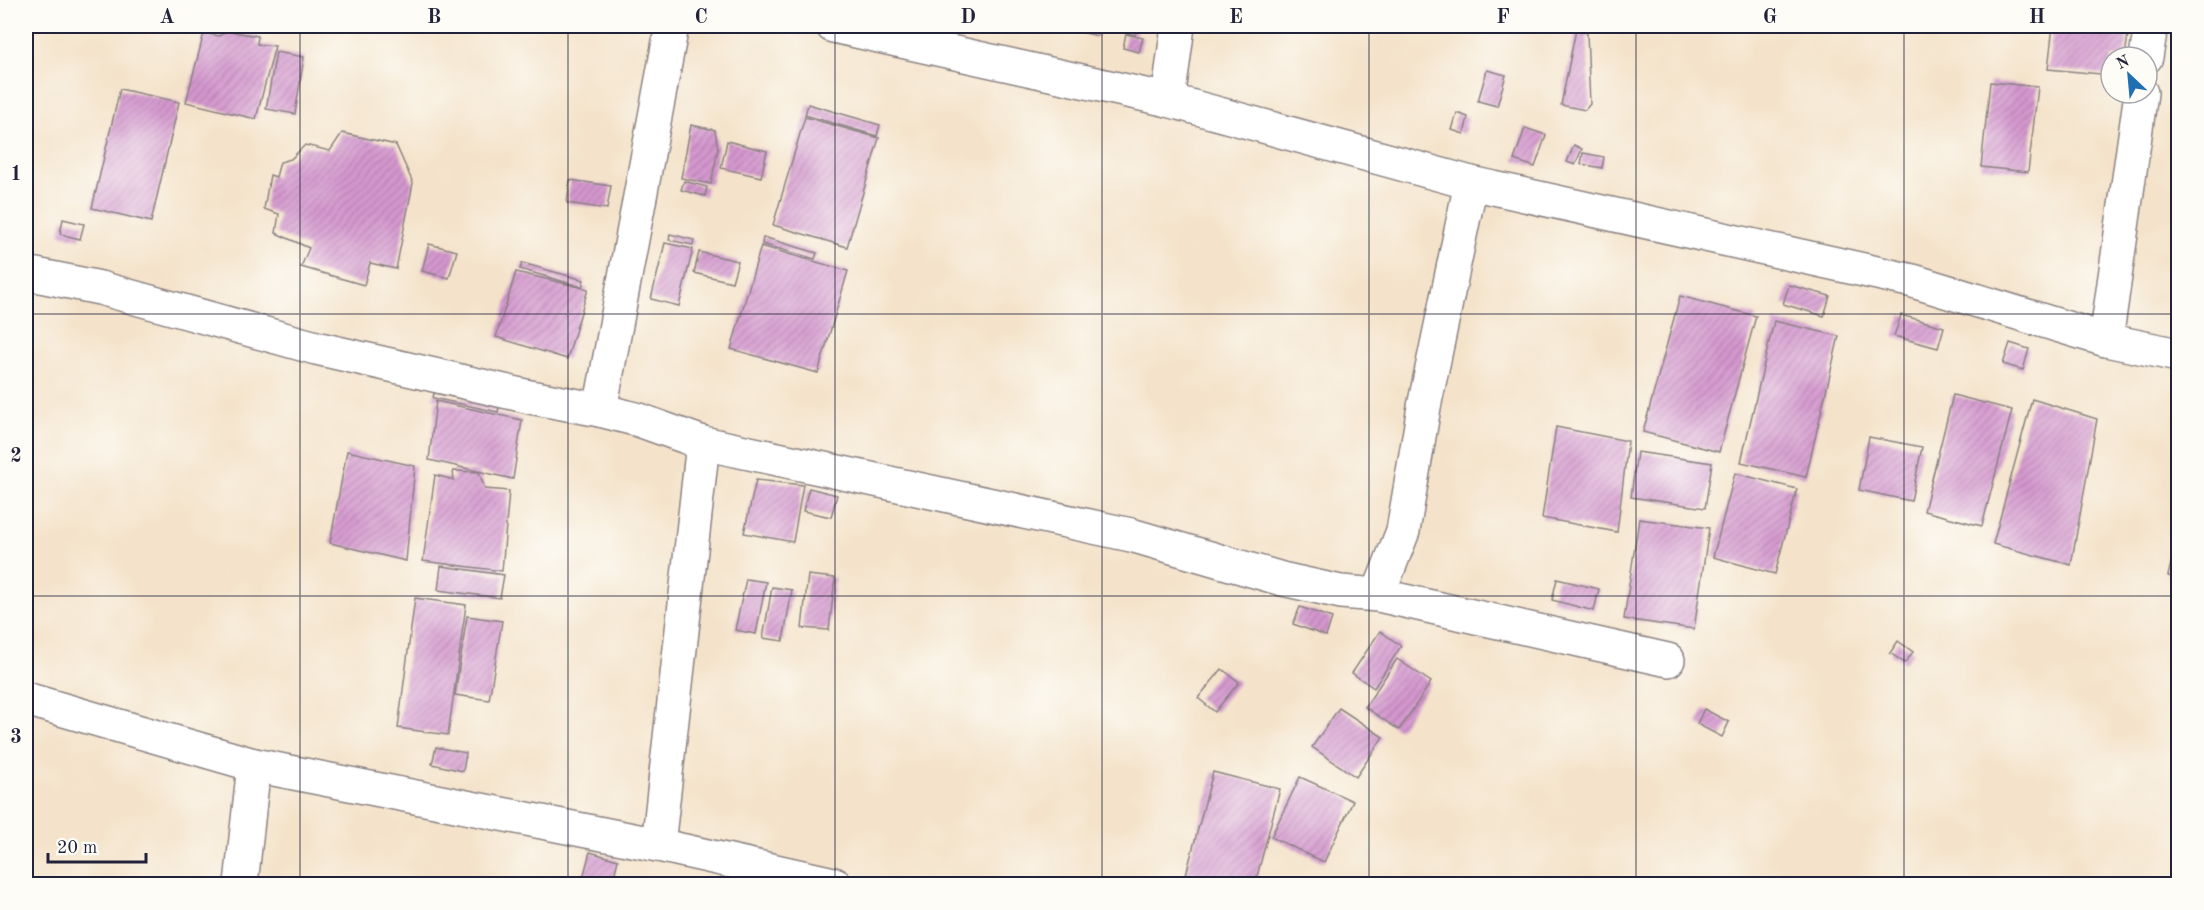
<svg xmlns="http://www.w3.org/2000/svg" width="2204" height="910" viewBox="0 0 2204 910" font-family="'Old Standard TT',serif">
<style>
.building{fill:url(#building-hatch)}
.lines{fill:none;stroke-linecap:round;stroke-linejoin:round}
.street-casing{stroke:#8b8282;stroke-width:36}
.street{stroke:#fff;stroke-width:33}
.grid{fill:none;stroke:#22223b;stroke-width:1.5;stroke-opacity:0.55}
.neatline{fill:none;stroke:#22223b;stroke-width:2}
.grid-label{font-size:20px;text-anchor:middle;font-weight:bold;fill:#22223b}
</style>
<defs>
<pattern id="building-hatch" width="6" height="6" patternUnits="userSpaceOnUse" patternTransform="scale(1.5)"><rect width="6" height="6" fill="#d598cf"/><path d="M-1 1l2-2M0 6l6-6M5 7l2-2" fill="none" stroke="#ac7ca9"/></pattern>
</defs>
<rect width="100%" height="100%" fill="#fdfcf7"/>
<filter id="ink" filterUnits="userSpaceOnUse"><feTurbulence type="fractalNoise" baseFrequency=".0167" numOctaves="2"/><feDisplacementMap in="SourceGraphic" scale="12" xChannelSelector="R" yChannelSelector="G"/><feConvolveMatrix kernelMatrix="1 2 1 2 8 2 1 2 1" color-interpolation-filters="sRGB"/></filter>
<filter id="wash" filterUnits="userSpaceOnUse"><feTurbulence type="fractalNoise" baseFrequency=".008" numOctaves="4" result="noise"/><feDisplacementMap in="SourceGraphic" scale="24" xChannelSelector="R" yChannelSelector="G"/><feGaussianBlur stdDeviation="1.35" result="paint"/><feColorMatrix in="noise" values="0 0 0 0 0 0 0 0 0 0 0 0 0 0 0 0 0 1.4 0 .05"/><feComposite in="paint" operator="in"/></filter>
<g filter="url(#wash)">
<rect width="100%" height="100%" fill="#f4e3ca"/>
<g id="blocks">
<g class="building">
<polygon points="1069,26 1089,26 1100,28 1098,36 1068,29"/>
<polygon points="1101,26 1138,26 1135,35"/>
<polygon points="2053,26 2129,26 2125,57 2111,57 2111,75 2048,69"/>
<polygon points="1576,29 1587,33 1590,104 1585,110 1561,105"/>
<polygon points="227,31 258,36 257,44 275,46 256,119 186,102 204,33 219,36"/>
<polygon points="1126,34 1143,38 1139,52 1123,48"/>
<polygon points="276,52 304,57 295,114 266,109"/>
<polygon points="1487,70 1506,75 1497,106 1478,101"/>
<polygon points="1990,82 2038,87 2028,172 1981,167"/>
<polygon points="120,89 179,102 151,222 92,208"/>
<polygon points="808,104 880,125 877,136 805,115"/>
<polygon points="1457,113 1468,117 1464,134 1452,130"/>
<polygon points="805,117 879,138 847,247 773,225"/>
<polygon points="691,125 715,130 718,149 711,184 681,178"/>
<polygon points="1525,128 1546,135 1535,167 1514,160"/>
<polygon points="342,133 396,145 413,183 396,269 370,263 364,285 301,267 309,248 276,233 279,214 264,209 270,175 276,177 280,162 291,159 305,145 330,151"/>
<polygon points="727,141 767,151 761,177 721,168"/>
<polygon points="1574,145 1582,149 1575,165 1567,162"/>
<polygon points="1583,153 1604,157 1602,168 1581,164"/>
<polygon points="570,180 611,186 607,209 567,203"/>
<polygon points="684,181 707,187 705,196 681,190"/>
<polygon points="63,219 84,224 80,239 60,234"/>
<polygon points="670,234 694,240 693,245 669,240"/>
<polygon points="763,237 817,253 815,259 762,244"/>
<polygon points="665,243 693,249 679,306 651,299"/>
<polygon points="429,244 457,251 449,278 422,271"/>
<polygon points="761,246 848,271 818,373 731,349"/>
<polygon points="699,252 738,261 732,282 694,273"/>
<polygon points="522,263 584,280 582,287 520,269"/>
<polygon points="516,272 588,289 567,359 496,337"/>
<polygon points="1789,285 1830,296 1824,316 1783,304"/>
<polygon points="1680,296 1756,316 1719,452 1643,432"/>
<polygon points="1901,315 1944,327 1938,348 1894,336"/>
<polygon points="1774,321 1839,336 1806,477 1741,462"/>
<polygon points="2010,343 2029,349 2023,370 2003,364"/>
<polygon points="434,393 499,407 498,412 433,398"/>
<polygon points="1953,395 2012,410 1982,526 1924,511"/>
<polygon points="2032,399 2097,419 2071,565 1993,544"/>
<polygon points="436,401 522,420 513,479 429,460"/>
<polygon points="1556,427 1628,441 1617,532 1542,518"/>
<polygon points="1869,437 1922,447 1911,501 1859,490"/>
<polygon points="347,451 415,466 406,561 330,543"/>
<polygon points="1637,452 1712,463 1705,508 1631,497"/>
<polygon points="453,471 479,472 485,489 509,491 502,571 423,561 435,475 454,480"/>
<polygon points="1735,473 1797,489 1775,574 1713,557"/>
<polygon points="756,480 803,485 793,542 744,533"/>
<polygon points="809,488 837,495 831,517 803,511"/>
<polygon points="1639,519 1709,528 1694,629 1624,619"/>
<polygon points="2175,546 2178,546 2178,579 2168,576"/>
<polygon points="441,566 504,575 500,598 438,590"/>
<polygon points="808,575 835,578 829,630 802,628"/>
<polygon points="746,579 766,582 756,634 735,630"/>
<polygon points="1557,579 1599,589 1594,611 1552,600"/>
<polygon points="772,587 792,590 783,641 763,638"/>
<polygon points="415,598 466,605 448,735 398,728"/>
<polygon points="1300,607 1332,618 1326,636 1293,624"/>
<polygon points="467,616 502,621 489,700 455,695"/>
<polygon points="1380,631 1401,646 1374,688 1352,673"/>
<polygon points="1898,641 1913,652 1905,663 1890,653"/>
<polygon points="1397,659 1431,682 1399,730 1365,707"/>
<polygon points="1222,669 1239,682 1215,712 1198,698"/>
<polygon points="1339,708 1383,737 1356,777 1312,747"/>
<polygon points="1704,709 1729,722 1722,737 1697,724"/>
<polygon points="436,747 466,753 463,771 432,764"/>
<polygon points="1213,772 1280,789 1255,884 1192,884 1184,882"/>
<polygon points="1300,777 1353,801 1324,862 1271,837"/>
<polygon points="590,852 618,860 612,884 583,878"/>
</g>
</g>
</g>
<g filter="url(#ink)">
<use href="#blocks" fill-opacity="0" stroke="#8b8282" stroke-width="1.5"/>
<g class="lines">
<g class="street-casing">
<g id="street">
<polyline points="833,26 1168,100 1471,183 1913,281 2106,340 2178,355"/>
<polyline points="2146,57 2151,26"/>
<polyline points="1168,100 1178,26"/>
<polyline points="26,273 100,288 316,348 530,397 600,410 639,420 703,443 1131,535 1282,579 1341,592 1378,595 1403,531 1424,407 1471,183"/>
<polyline points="2106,340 2141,93"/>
<polyline points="600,410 672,26"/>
<polyline points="1378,595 1668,660"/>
<polyline points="26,699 254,765 658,845 834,884"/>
<polyline points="658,845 703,443"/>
<polyline points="241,884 254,765"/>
</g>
</g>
<use href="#street" class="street"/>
</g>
</g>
<path class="grid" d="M300 26V884M568 26V884M835 26V884M1102 26V884M1369 26V884M1636 26V884M1904 26V884M26 314H2178M26 596H2178"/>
<rect width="2204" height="910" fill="none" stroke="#fdfcf7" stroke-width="66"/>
<g transform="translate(2129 75) rotate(334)"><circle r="28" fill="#fdfcf7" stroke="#a5a5ac" stroke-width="1.5"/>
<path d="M0-4.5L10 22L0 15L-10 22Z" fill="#1f6fb2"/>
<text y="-9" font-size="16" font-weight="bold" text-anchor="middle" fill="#22223b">N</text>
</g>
<path d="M48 853v9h98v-9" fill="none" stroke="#22223b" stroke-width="3"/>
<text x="57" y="853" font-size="18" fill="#22223b" stroke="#fdfcf7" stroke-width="4.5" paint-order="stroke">20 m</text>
<rect x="33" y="33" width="2138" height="844" class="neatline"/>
<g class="grid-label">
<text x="167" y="23">A</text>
<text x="434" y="23">B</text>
<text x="701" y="23">C</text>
<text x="968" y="23">D</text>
<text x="1236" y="23">E</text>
<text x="1503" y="23">F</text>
<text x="1770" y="23">G</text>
<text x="2037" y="23">H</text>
<text x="16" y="180">1</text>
<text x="16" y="462">2</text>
<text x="16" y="743">3</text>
</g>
</svg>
